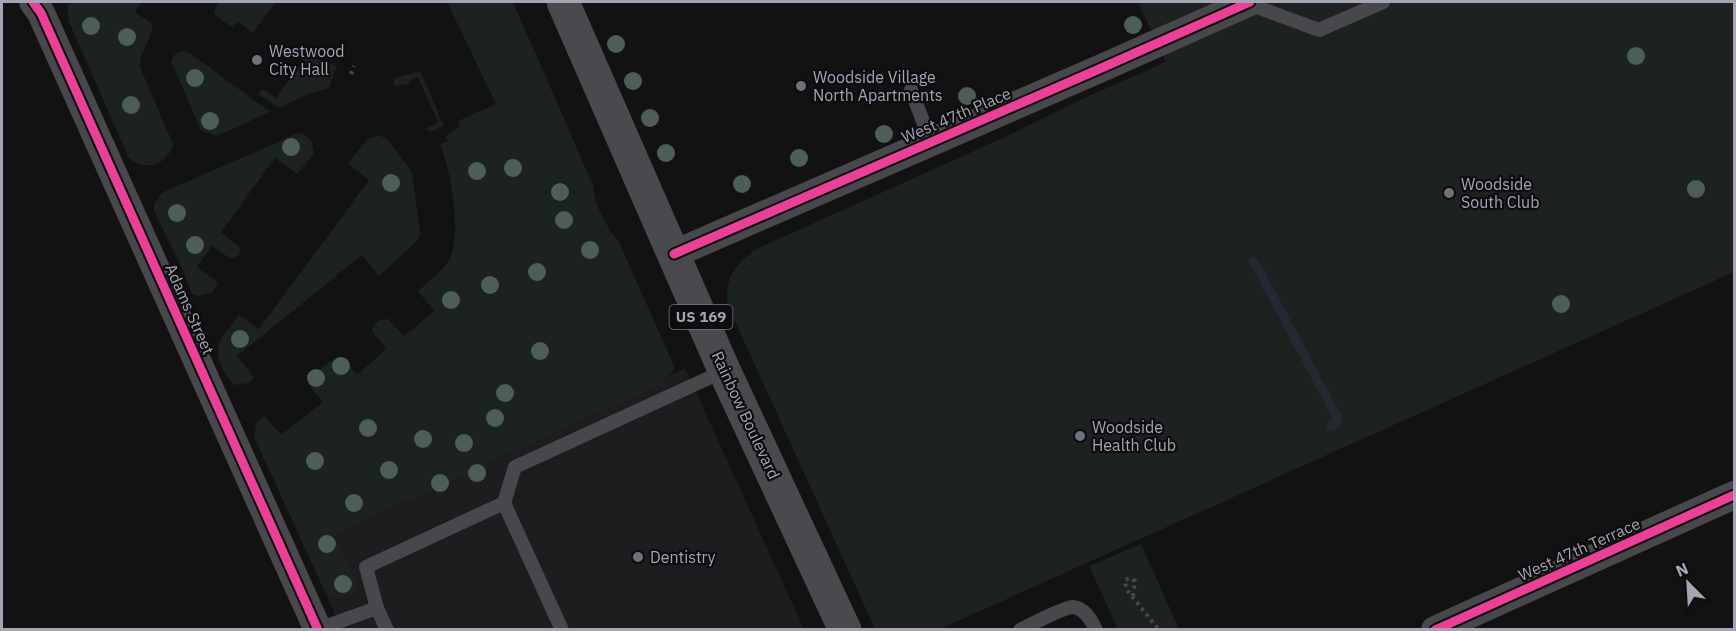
<svg xmlns="http://www.w3.org/2000/svg" width="1736" height="631" viewBox="0 0 1736 631" font-family="'IBM Plex Sans',sans-serif">
<style>
.built{fill:#1d1c1e}
.green{fill:#1c2220}
.lines{fill:none;stroke-linecap:round;stroke-linejoin:round}
.stream{stroke:#262733;stroke-width:9}
.path{stroke:#48484d;stroke-width:4;stroke-dasharray:3 4.5;stroke-linecap:butt}
.service{stroke:#48474b;stroke-width:14}
.minor{stroke:#48474b;stroke-width:28}
.primary{stroke:#4a494d;stroke-width:33}
.cycleway-casing{stroke:#0d0c0e;stroke-width:13}
.cycleway{stroke:#ea4096;stroke-width:9}
.tree{fill:#4c5e56}
.poi-dot{fill:#72707b;stroke:#0d0c0e;stroke-width:2}
.labels{text-anchor:middle;stroke-width:4.5;stroke-linejoin:round;paint-order:stroke}
.shield{fill:#0d0c0e;stroke:#787682;stroke-width:1.5}
.shield-label{font-size:15px;font-weight:bold;fill:#a6a3b3}
.poi-label{font-size:16px;fill:#a6a3b3;stroke:#0d0c0e;text-anchor:start}
.street-label{font-size:16px;fill:#a6a3b3;stroke:#0d0c0e}
</style>
<rect width="100%" height="100%" fill="#121212"/>
<polygon class="built" points="685,368 804,629 342,629 302,542"/>
<g class="green">
<path d="M76 2H142L135 12 152 24C154 38 140 48 140 67L173 144C169 165 142 173 128 156L69 22 67 5Z"/>
<polygon points="214,2 276,2 253,33 238,21 233,28 215,15 214,11 218,4"/>
<path d="M447 2H513L593 185C594 203 606 227 618 240L675 368 660 384 649 390 486 464 475 487 462 477 332 534 357 585 356 590 351 596C336 601 328 596 321 583L254 437 256 424 264 416 281 435 323 402C317 394 306 387 310 377L335 358 343 357 357 375 386 349 372 331V327L380 320 388 319 404 336 434 311 418 291C428 282 440 273 448 262 463 239 451 169 440 144L448 141 446 136 460 126 458 121 496 104Z"/>
<path d="M1138 2H1734V272L940 629H875L728 306C724 278 733 268 754 250L1003 138 1082 99 1166 62Z"/>
<polygon points="183,51 190,53 270,112 216,136 201,130 171,61 175,54"/>
<polygon points="307,55 337,66 329,88 308,94 279,108 258,94 262,89 276,98"/>
<polygon points="420,71 444,126 430,132 426,129 438,122 418,77 413,79 408,84 394,86 394,78"/>
<path d="M303 133 312 142 314 153 297 174 275 158 221 232 239 247 241 251 238 256 231 259 212 246 197 267 218 283 212 293 198 296 192 294 180 264 154 211C153 201 158 197 166 191L296 134Z"/>
<path d="M379 135 388 140 412 172 420 233 418 240 379 276 362 255 237 356 254 378 248 383 235 385C228 379 225 374 221 365 211 343 226 332 239 315L259 329 369 180 348 163 368 139Z"/>
<polygon points="1141,544 1179,629 1118,629 1089,566"/>
</g>
<g class="lines">
<polyline class="stream" points="1254,261 1338,419 1331,427"/>
<g class="path">
<polyline points="351,74 354,66"/>
<polyline points="1133,596 1135,581 1130,578 1125,580 1126,589 1159,630"/>
</g>
<g class="service">
<polyline points="1246,3 1319,30 1383,2"/>
<polyline points="911,90 931,142"/>
<polyline points="504,503 562,630"/>
<polyline points="377,608 387,630"/>
<polyline points="318,629 377,608 366,567 504,503 515,467 724,371"/>
<path d="M1020 630C1030 625 1064 607 1073 607 1084 608 1092 621 1096 630"/>
</g>
<g class="minor">
<polyline points="33,2 41,13 318,630"/>
<polyline points="674,254 1097,70 1250,2"/>
<polyline points="1435,630 1734,495"/>
</g>
<polyline class="primary" points="563,2 724,370 845,630"/>
<g class="cycleway-casing">
<g id="cycleway">
<polyline points="33,2 41,13 318,630"/>
<polyline points="674,254 1097,70 1250,2"/>
<polyline points="1435,630 1734,495"/>
</g>
</g>
<use href="#cycleway" class="cycleway"/>
</g>
<g class="tree">
<circle cx="1133" cy="25" r="9"/>
<circle cx="91" cy="26" r="9"/>
<circle cx="127" cy="37" r="9"/>
<circle cx="616" cy="44" r="9"/>
<circle cx="1636" cy="56" r="9"/>
<circle cx="195" cy="78" r="9"/>
<circle cx="633" cy="81" r="9"/>
<circle cx="967" cy="96" r="9"/>
<circle cx="131" cy="105" r="9"/>
<circle cx="650" cy="118" r="9"/>
<circle cx="210" cy="121" r="9"/>
<circle cx="884" cy="134" r="9"/>
<circle cx="291" cy="147" r="9"/>
<circle cx="666" cy="153" r="9"/>
<circle cx="799" cy="158" r="9"/>
<circle cx="513" cy="168" r="9"/>
<circle cx="477" cy="171" r="9"/>
<circle cx="391" cy="183" r="9"/>
<circle cx="742" cy="184" r="9"/>
<circle cx="1696" cy="189" r="9"/>
<circle cx="560" cy="192" r="9"/>
<circle cx="177" cy="213" r="9"/>
<circle cx="564" cy="220" r="9"/>
<circle cx="195" cy="245" r="9"/>
<circle cx="590" cy="250" r="9"/>
<circle cx="537" cy="272" r="9"/>
<circle cx="490" cy="285" r="9"/>
<circle cx="451" cy="300" r="9"/>
<circle cx="1561" cy="304" r="9"/>
<circle cx="240" cy="339" r="9"/>
<circle cx="540" cy="351" r="9"/>
<circle cx="341" cy="366" r="9"/>
<circle cx="316" cy="378" r="9"/>
<circle cx="505" cy="393" r="9"/>
<circle cx="495" cy="418" r="9"/>
<circle cx="368" cy="428" r="9"/>
<circle cx="423" cy="439" r="9"/>
<circle cx="464" cy="443" r="9"/>
<circle cx="315" cy="461" r="9"/>
<circle cx="389" cy="470" r="9"/>
<circle cx="477" cy="473" r="9"/>
<circle cx="440" cy="483" r="9"/>
<circle cx="354" cy="503" r="9"/>
<circle cx="327" cy="544" r="9"/>
<circle cx="343" cy="584" r="9"/>
</g>
<g class="poi-dot">
<circle cx="257" cy="60" r="6"/>
<circle cx="801" cy="86" r="6"/>
<circle cx="1449" cy="193" r="6"/>
<circle cx="1080" cy="436" r="6"/>
<circle cx="638" cy="557" r="6"/>
</g>
<g class="labels">
<rect class="shield" x="669.5" y="305" width="63" height="24" rx="4.5"/>
<g class="shield-label">
<text x="701" y="322">US 169</text>
</g>
<g class="poi-label">
<text x="269" y="57">Westwood<tspan x="269" dy="18">City Hall</tspan></text>
<text x="813" y="83">Woodside Village<tspan x="813" dy="18">North Apartments</tspan></text>
<text x="1461" y="190">Woodside<tspan x="1461" dy="18">South Club</tspan></text>
<text x="1092" y="433">Woodside<tspan x="1092" dy="18">Health Club</tspan></text>
<text x="650" y="563">Dentistry</text>
</g>
<g class="street-label">
<text transform="translate(956 115) rotate(-23)" y="6">West 47th Place</text>
<text transform="translate(190 309) rotate(66)" y="6">Adams Street</text>
<text transform="translate(746 415) rotate(65)" y="6">Rainbow Boulevard</text>
<text transform="translate(1579 549) rotate(-24)" y="6">West 47th Terrace</text>
</g>
</g>
<rect width="1736" height="631" fill="none" stroke="#a6a3b3" stroke-width="6"/>
<g transform="translate(1688 583) rotate(336)" stroke="#0d0c0e" stroke-width="4.5" paint-order="stroke">
<path d="M0-4.5L10 22L0 15L-10 22Z" fill="#a6a3b3"/>
<text y="-9" font-size="16" font-weight="bold" text-anchor="middle" fill="#a6a3b3">N</text>
</g>
</svg>
